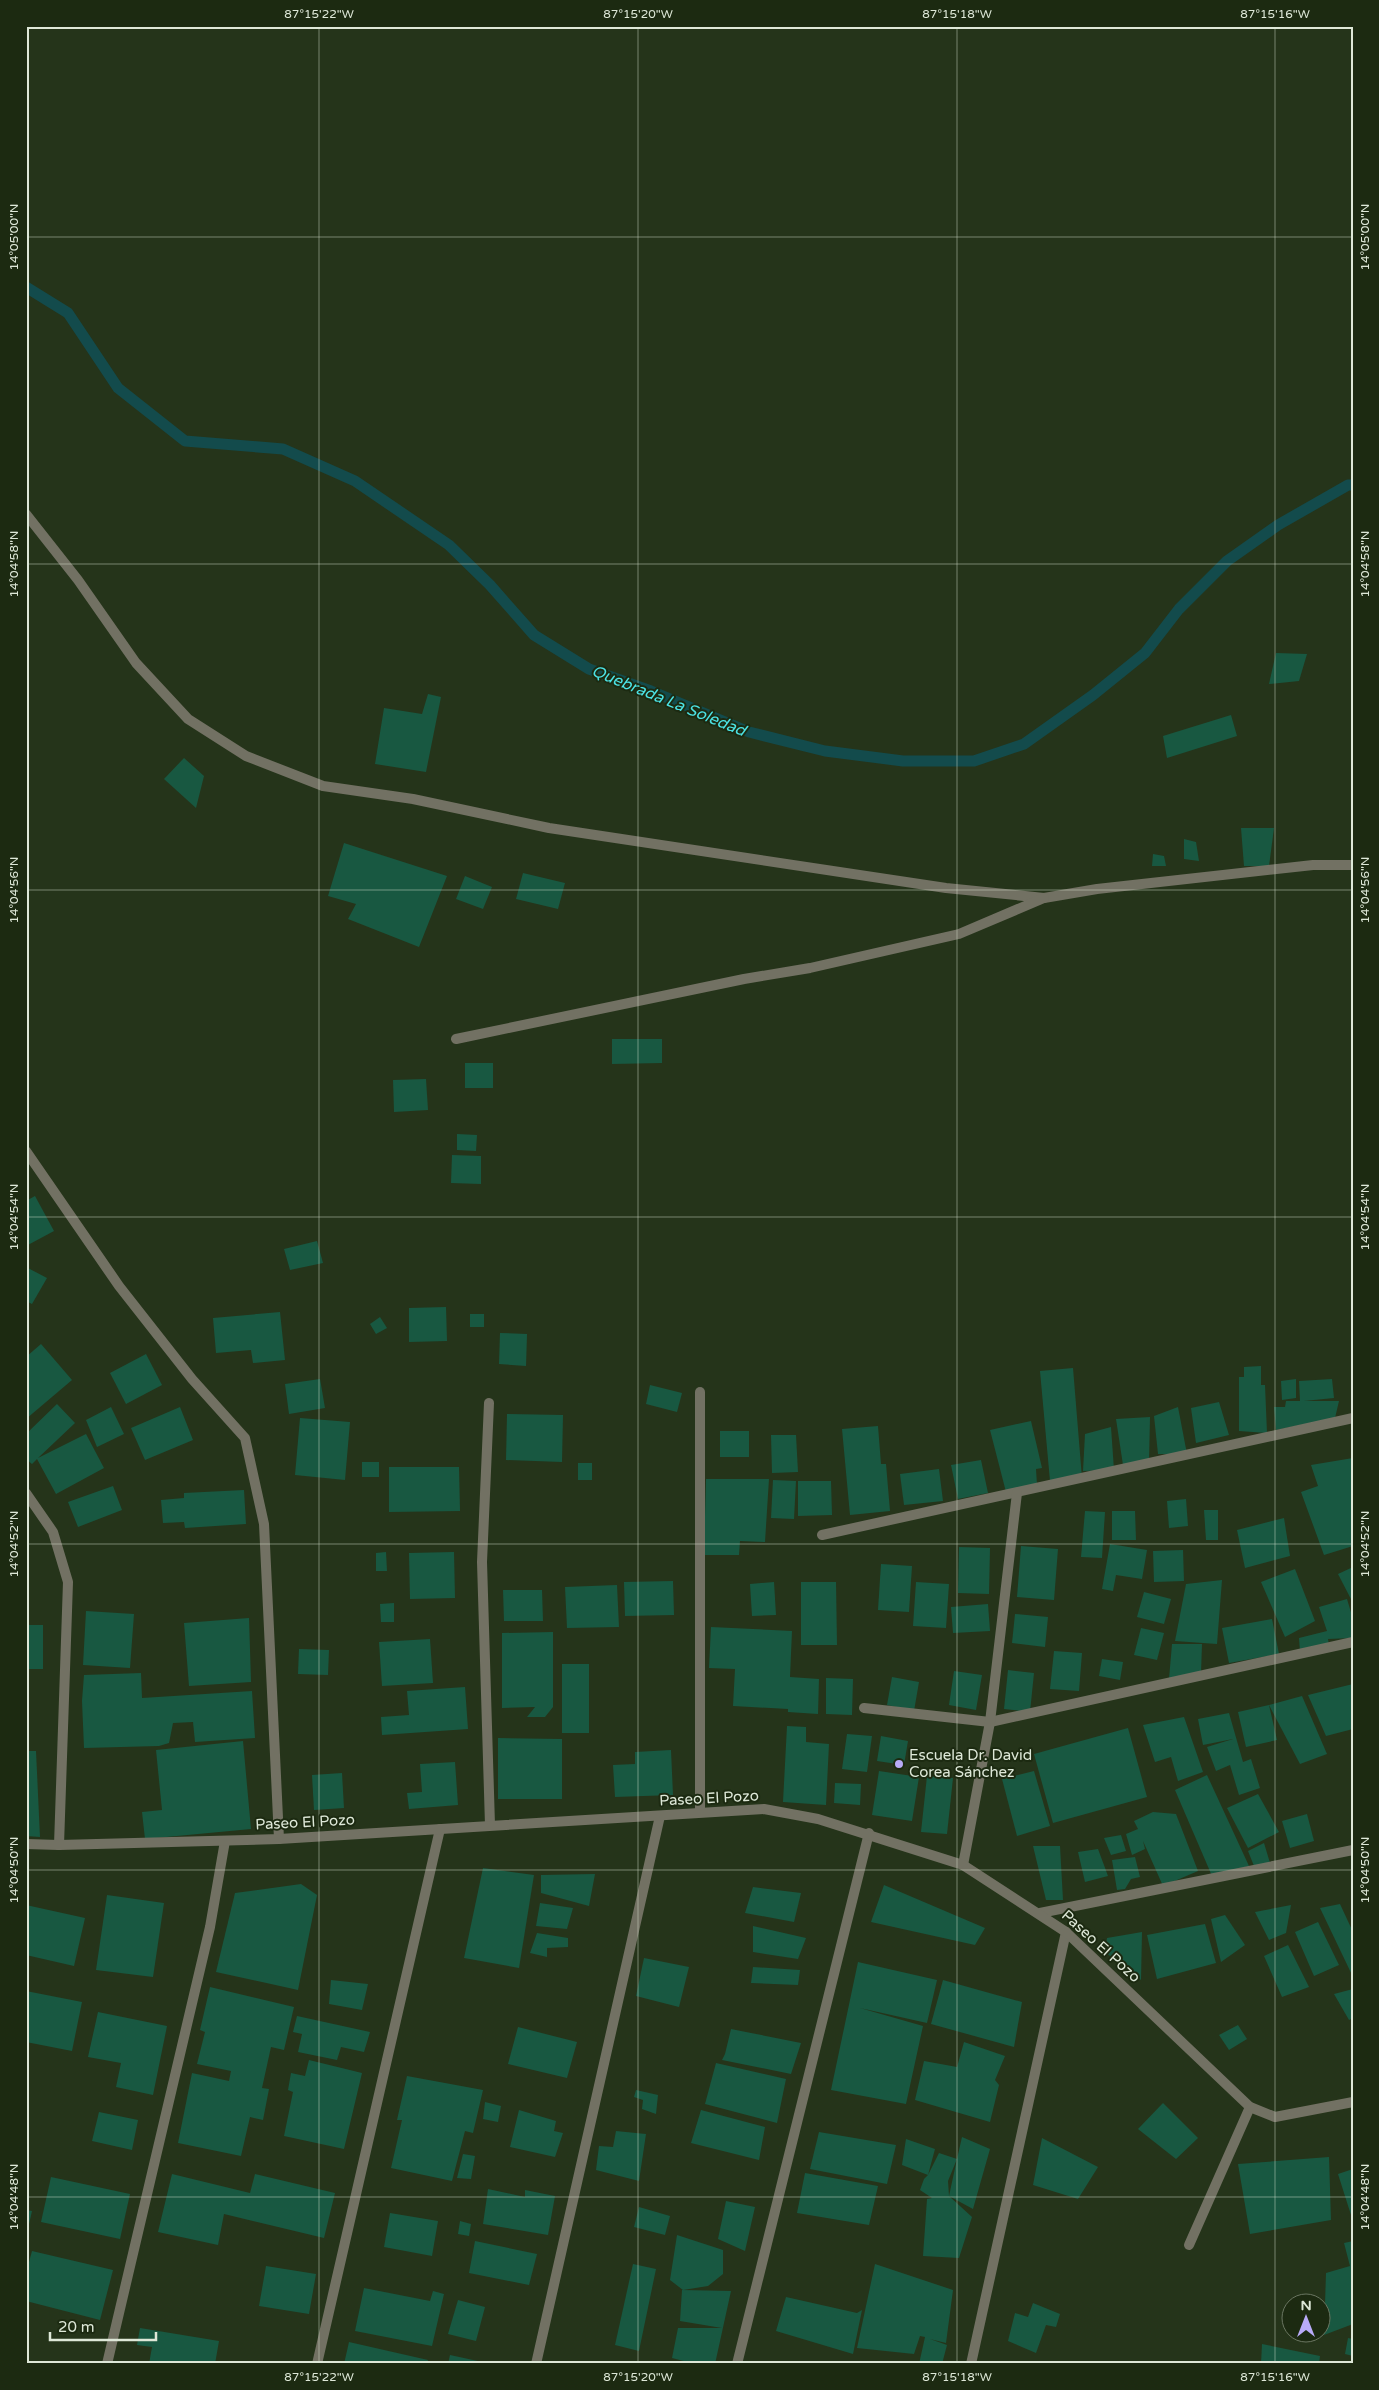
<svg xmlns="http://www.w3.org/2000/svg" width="1379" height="2390" viewBox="0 0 1379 2390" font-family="'Varela Round',sans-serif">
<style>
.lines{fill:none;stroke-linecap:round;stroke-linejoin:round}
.stream{stroke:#134b4c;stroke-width:11}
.building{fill:#185841}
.minor{stroke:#727163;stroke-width:10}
.tertiary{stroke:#727163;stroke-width:10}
.ticks{fill:none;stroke:#dee8d8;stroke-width:1;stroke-opacity:0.45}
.poi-dot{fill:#b8abf7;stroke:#1c2a11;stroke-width:2}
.labels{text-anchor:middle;stroke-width:4;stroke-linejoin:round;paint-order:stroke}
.poi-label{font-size:15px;fill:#dee8d8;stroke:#1c2a11;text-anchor:start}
.street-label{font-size:15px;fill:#dee8d8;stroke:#1c2a11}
.water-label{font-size:16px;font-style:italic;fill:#4ce3e5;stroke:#1c2a11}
.neatline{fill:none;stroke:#dee8d8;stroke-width:2}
.ticks-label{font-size:12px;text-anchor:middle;fill:#dee8d8}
</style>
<rect width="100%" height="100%" fill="#25341a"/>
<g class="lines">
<polyline class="stream" points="26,287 68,313 118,388 185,441 283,449 355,481 449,545 490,585 534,635 589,669 651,691 749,732 825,751 903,761 974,761 1024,744 1093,695 1145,653 1179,609 1227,561 1278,525 1348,485 1353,485"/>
</g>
<g class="building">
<polygon points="1276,653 1307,654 1299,681 1269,684"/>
<polygon points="428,694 441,697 426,772 375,764 384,708 422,714"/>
<polygon points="1231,715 1237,736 1167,758 1163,736"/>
<polygon points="184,758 204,776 196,808 164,779"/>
<polygon points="1241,828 1274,828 1269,866 1244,866"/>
<polygon points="1184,839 1196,842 1199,861 1184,859"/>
<polygon points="344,843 447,876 419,947 348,919 356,904 328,896"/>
<polygon points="1153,854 1164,856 1166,866 1152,866"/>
<polygon points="523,873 565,883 558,909 516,899"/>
<polygon points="465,876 492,887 483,909 456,899"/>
<polygon points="612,1039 662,1039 662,1063 612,1064"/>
<rect x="465" y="1063" width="28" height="25"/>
<polygon points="426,1079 428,1110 394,1112 393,1080"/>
<polygon points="457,1134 477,1135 476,1151 457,1150"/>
<polygon points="452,1155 481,1156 481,1184 451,1183"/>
<polygon points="35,1196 54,1231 26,1246 26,1201"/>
<polygon points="317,1241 323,1263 290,1270 284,1249"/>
<polygon points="26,1267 47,1278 32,1304 26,1301"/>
<polygon points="446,1307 447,1341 409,1342 409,1308"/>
<polygon points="280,1312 285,1360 253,1363 251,1350 216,1353 213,1318"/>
<rect x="470" y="1314" width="14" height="13"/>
<polygon points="380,1317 387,1328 376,1334 370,1324"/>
<polygon points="500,1333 527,1334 526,1366 499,1364"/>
<polygon points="41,1344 72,1380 26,1419 26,1357"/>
<polygon points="146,1354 162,1385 126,1404 110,1373"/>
<polygon points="1261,1366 1261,1385 1265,1385 1267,1433 1239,1431 1239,1377 1244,1377 1244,1367"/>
<polygon points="1073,1368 1082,1478 1050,1481 1040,1371"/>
<polygon points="320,1379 325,1408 289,1414 285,1384"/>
<polygon points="1296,1379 1296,1398 1282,1400 1281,1381"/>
<polygon points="1332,1379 1334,1398 1304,1401 1339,1401 1335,1418 1276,1430 1274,1407 1285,1407 1286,1401 1300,1401 1299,1381"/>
<polygon points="650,1385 682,1393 677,1412 646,1404"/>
<polygon points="1219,1402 1229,1435 1196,1443 1191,1408"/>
<polygon points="57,1404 75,1423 38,1458 86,1434 104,1468 56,1494 37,1459 32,1464 26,1459 26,1434"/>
<polygon points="111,1407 124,1434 97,1447 86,1420"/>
<polygon points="180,1407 193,1440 145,1460 131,1428"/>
<polygon points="1178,1407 1187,1454 1158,1454 1154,1416"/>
<polygon points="507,1414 563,1415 562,1462 506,1460"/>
<polygon points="1150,1417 1149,1462 1123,1465 1116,1419"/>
<polygon points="300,1418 350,1422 345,1480 295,1475"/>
<polygon points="1031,1421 1042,1468 1036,1469 1037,1485 1006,1492 990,1430"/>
<polygon points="878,1426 881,1464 886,1464 890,1511 850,1515 842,1429"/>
<polygon points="1111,1427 1114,1470 1083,1471 1085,1434"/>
<rect x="720" y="1431" width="29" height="26"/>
<polygon points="771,1435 796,1435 798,1472 772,1473"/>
<polygon points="1353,1458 1353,1546 1324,1555 1301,1492 1318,1486 1311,1465"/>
<polygon points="981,1460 988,1493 958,1499 951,1465"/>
<rect x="362" y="1462" width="17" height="15"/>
<rect x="578" y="1463" width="14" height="17"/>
<polygon points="389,1467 459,1467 460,1511 389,1512"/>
<polygon points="939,1469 943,1501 904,1505 900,1474"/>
<polygon points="706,1479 769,1479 765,1542 740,1541 739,1555 704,1555"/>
<polygon points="773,1480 796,1481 794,1519 771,1518"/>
<polygon points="798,1481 831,1481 832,1515 798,1516"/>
<polygon points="113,1486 122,1510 78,1527 68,1502"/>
<polygon points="244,1490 246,1524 185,1528 184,1522 163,1523 161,1500 184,1498 184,1493"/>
<polygon points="1186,1499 1188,1526 1169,1528 1167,1501"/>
<polygon points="1204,1510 1218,1510 1218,1540 1206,1540"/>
<polygon points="1085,1511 1105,1512 1102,1558 1081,1557"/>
<polygon points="1112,1511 1135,1511 1136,1540 1112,1540"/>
<polygon points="1284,1518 1290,1556 1245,1568 1237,1530"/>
<polygon points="1110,1544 1147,1550 1142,1579 1116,1575 1113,1591 1102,1589"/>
<polygon points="1021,1546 1058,1549 1054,1600 1017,1597"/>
<polygon points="959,1547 990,1548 989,1594 958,1593"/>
<polygon points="1183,1550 1184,1581 1154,1582 1153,1551"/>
<polygon points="386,1552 387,1571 376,1571 376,1553"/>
<polygon points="454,1552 455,1598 410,1599 409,1553"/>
<polygon points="881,1564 912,1566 909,1612 878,1610"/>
<polygon points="1353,1567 1353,1603 1338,1574"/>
<polygon points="1295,1569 1315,1621 1285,1637 1261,1582"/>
<polygon points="1222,1580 1217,1644 1175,1641 1186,1584"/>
<polygon points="673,1581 674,1615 625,1616 624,1582"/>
<polygon points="774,1582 776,1615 752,1616 750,1584"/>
<polygon points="801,1582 836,1582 837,1645 801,1645"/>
<polygon points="916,1582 949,1584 946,1628 913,1626"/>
<polygon points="617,1585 619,1627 567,1628 565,1587"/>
<polygon points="503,1590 542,1590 543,1621 504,1621"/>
<polygon points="1144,1592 1171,1599 1164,1624 1137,1617"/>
<polygon points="1347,1599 1353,1619 1353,1638 1328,1639 1329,1645 1300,1652 1299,1638 1327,1631 1319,1607"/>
<polygon points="394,1603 394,1622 381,1622 380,1604"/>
<polygon points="988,1604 990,1631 953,1633 951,1607"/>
<polygon points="86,1611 134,1614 130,1668 83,1665"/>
<polygon points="1015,1614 1048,1617 1045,1647 1012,1643"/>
<polygon points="249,1618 251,1682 189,1686 184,1623"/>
<polygon points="1272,1619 1279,1654 1229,1663 1222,1628"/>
<rect x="26" y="1625" width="17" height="44"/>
<polygon points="711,1627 792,1631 790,1677 819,1679 818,1714 788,1712 788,1709 733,1706 735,1669 709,1668"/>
<polygon points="1141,1628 1164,1633 1157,1660 1134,1655"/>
<polygon points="553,1632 553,1707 545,1717 527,1717 535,1707 502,1708 502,1633"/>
<polygon points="430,1639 433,1683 382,1686 379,1642"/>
<polygon points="1172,1644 1202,1644 1201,1673 1169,1679"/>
<polygon points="299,1649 329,1650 328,1675 298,1674"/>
<polygon points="1054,1651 1082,1653 1079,1691 1050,1689"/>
<polygon points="1102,1659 1123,1662 1120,1680 1099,1676"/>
<rect x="562" y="1664" width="27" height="69"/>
<polygon points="1008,1670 1034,1673 1030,1712 1004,1709"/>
<polygon points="954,1671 982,1675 976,1710 949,1705"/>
<polygon points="141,1673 142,1698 252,1691 255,1738 195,1742 193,1722 173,1723 169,1743 159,1746 84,1748 82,1701 84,1675"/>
<polygon points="892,1677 919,1682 914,1711 887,1705"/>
<polygon points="826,1678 853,1679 852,1715 826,1714"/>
<polygon points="1353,1684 1353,1729 1326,1736 1308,1695"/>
<polygon points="465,1687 468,1729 382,1735 381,1717 409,1715 407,1691"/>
<polygon points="1302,1696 1327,1754 1300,1764 1269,1705"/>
<polygon points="1269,1705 1277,1740 1246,1747 1238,1712"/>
<polygon points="1229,1713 1243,1762 1251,1759 1260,1788 1239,1795 1230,1765 1216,1771 1207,1747 1233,1739 1203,1745 1198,1719"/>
<polygon points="1184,1717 1203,1772 1178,1781 1171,1757 1155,1762 1143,1725"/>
<polygon points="787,1726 806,1727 806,1742 829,1744 826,1805 783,1802"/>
<polygon points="1128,1728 1147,1797 1053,1823 1034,1754"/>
<polygon points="847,1734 872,1736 867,1772 842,1769"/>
<polygon points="881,1736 908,1741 904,1765 877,1761"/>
<polygon points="498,1738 562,1739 562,1799 498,1799"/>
<polygon points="243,1741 251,1829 145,1839 142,1812 162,1810 156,1750"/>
<polygon points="671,1750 673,1795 615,1797 613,1765 635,1764 635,1752"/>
<polygon points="26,1751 36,1751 40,1837 26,1836"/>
<polygon points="455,1762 458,1805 409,1809 407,1793 422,1792 420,1764"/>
<polygon points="879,1771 919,1777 912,1821 872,1815"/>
<polygon points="1034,1771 1050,1826 1017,1836 1002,1779"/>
<polygon points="342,1773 344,1808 314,1810 312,1775"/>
<polygon points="1207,1775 1249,1866 1212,1876 1175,1790"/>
<polygon points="927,1776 953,1778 947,1834 921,1832"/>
<polygon points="835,1783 861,1784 860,1805 834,1803"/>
<polygon points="1258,1794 1279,1832 1248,1848 1227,1808"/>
<polygon points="1153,1812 1176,1814 1198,1871 1163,1886 1143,1841 1145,1849 1132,1855 1126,1834 1138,1829 1134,1821"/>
<polygon points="1307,1814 1314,1841 1290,1848 1282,1821"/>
<polygon points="1121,1835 1126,1851 1111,1855 1104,1838"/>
<polygon points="1264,1843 1270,1863 1254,1866 1248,1851"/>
<polygon points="1033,1846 1060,1846 1063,1900 1046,1900"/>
<polygon points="1098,1849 1108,1876 1085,1882 1078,1852"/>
<polygon points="1135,1857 1140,1877 1131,1879 1125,1889 1117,1890 1112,1860"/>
<polygon points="483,1868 534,1875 519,1968 464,1958"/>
<polygon points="595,1874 589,1906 541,1893 541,1875"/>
<polygon points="301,1884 317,1895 298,1990 216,1972 235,1893"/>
<polygon points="884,1885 985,1928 975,1945 871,1922"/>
<polygon points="753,1887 801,1893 794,1922 745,1913"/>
<polygon points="107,1895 164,1903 153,1977 96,1970"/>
<polygon points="540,1903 573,1908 567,1929 536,1926"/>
<polygon points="1340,1904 1353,1932 1353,1977 1320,1908"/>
<polygon points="26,1905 85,1918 74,1966 26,1955"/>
<polygon points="1291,1905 1286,1933 1269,1940 1255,1912"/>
<polygon points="1225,1915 1245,1945 1221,1962 1211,1919"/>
<polygon points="1318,1922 1339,1965 1314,1976 1295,1932"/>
<polygon points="1205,1924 1216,1963 1157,1979 1147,1935"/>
<polygon points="753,1926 806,1938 798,1959 753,1952"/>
<polygon points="1142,1932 1141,1980 1105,1952 1107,1938"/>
<polygon points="537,1933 568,1938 568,1947 547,1948 547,1957 530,1953"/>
<polygon points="1288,1945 1309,1987 1282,1997 1264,1956"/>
<polygon points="644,1958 689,1967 679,2007 636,1996"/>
<polygon points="858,1962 937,1980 927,2023 860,2008 923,2026 906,2104 831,2090"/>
<polygon points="753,1967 800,1970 798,1985 751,1983"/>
<polygon points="331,1980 368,1984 362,2010 329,2004"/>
<polygon points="943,1980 1022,2002 1014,2047 931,2024"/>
<polygon points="210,1987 294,2007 284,2050 271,2047 262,2088 269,2089 263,2120 250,2117 241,2156 178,2143 192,2073 229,2081 231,2071 197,2064 205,2032 200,2030"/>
<polygon points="1353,1989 1353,2018 1349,2020 1334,1994"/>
<polygon points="26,1991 82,2002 72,2051 26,2042"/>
<polygon points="98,2012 167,2026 153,2095 116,2087 121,2063 88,2057"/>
<polygon points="297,2016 370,2032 364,2052 341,2047 337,2060 298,2052 302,2034 293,2032"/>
<polygon points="1238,2025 1247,2039 1229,2050 1219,2035"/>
<polygon points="518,2027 577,2042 567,2078 508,2064"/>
<polygon points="731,2029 801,2043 791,2074 722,2060 725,2054"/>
<polygon points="964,2042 1005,2056 995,2080 999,2085 990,2122 915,2100 924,2061 957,2067"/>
<polygon points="309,2060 362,2073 344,2149 284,2136 293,2092 288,2090 291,2073 305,2076"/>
<polygon points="716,2063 786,2079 777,2123 705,2104"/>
<polygon points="407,2076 483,2090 473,2133 465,2131 452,2181 391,2168 402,2120 397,2120"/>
<polygon points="636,2090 658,2095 656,2114 642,2109 643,2100 634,2097"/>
<polygon points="485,2102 501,2106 498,2122 483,2119"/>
<polygon points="1163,2103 1198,2138 1176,2159 1138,2129"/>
<polygon points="519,2110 556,2121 554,2131 563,2133 555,2157 510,2147"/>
<polygon points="701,2110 765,2127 759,2160 691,2143"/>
<polygon points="99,2112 138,2120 132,2150 92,2141"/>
<polygon points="616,2131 646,2134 639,2181 596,2170 599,2146 613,2147"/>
<polygon points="819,2132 896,2145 887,2184 810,2169"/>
<polygon points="962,2137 990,2149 973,2209 949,2196 957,2159 948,2181 949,2196 972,2217 959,2258 923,2256 927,2199 932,2198 920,2190 924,2179 928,2175 902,2165 906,2139 935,2149 928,2175 939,2153 957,2159"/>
<polygon points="1042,2138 1098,2167 1078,2199 1033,2185"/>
<polygon points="463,2154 475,2156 471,2179 457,2178"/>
<polygon points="1329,2157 1331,2220 1250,2234 1238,2164"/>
<polygon points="1353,2169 1353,2214 1351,2215 1338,2174"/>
<polygon points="805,2173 878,2186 869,2225 797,2213"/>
<polygon points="172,2174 250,2193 255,2174 335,2193 324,2238 224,2214 218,2245 158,2232"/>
<polygon points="51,2177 130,2194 120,2239 41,2222"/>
<polygon points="488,2189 525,2197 525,2190 555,2196 548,2235 483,2224"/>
<polygon points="726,2201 755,2207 745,2251 718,2239"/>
<polygon points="639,2207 670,2216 665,2235 634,2227"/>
<polygon points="26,2210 32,2211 27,2233 26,2233"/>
<polygon points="390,2213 438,2221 432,2256 384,2247"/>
<polygon points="460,2221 471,2224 469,2236 458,2234"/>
<polygon points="677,2235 723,2250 723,2274 708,2286 683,2290 670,2280"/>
<polygon points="475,2241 537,2254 529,2285 469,2273"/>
<polygon points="1353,2241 1353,2324 1324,2335 1326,2273 1350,2266 1344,2243"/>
<polygon points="32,2251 113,2270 100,2320 26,2301 26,2273"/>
<polygon points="633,2264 656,2269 639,2351 615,2345"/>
<polygon points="875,2264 953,2290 946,2343 930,2339 947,2345 942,2364 919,2364 925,2337 920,2336 914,2354 857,2348"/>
<polygon points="266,2266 316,2274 309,2314 259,2306"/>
<polygon points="364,2288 430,2301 433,2291 444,2294 432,2346 355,2331"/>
<polygon points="682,2290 731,2291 715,2364 695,2364 672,2358 678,2328 722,2328 680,2321"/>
<polygon points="786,2297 857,2313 862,2310 853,2354 776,2331"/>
<polygon points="458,2300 485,2307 476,2341 448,2334"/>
<polygon points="1033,2303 1060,2314 1056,2327 1046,2325 1036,2353 1008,2341 1015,2313 1028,2317"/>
<polygon points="140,2328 219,2341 215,2364 149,2364 152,2347 137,2345"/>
<polygon points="1348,2338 1353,2339 1353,2356 1345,2354"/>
<polygon points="349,2342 428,2360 427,2364 344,2364"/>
<polygon points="1262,2344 1320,2356 1319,2364 1261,2364"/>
<polygon points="450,2355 487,2363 487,2364 448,2364"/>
</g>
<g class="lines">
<g class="minor">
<polyline points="26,514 78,580 136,663 188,719 246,756 323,786 413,799 549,828 946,888 1044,898 1097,889 1313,865 1353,865"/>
<polyline points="456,1039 744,979 810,968 959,934 1044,898"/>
<polyline points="26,1151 119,1286 192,1379 245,1438 264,1524 279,1839"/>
<polyline points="700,1392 700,1812"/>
<polyline points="489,1403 482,1562 490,1825"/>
<polyline points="26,1493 53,1532 68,1582 59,1845"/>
<polyline points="822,1535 1353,1418"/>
<polyline points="864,1708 990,1722 1353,1642"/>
<polyline points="963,1865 990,1722 1017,1493"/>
<polyline points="1040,1913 1353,1850"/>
<polyline points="1189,2245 1250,2107"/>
<polyline points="107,2364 210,1927 225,1841"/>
<polyline points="317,2364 440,1829"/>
<polyline points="536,2364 660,1816"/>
<polyline points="737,2364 869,1833"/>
<polyline points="971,2364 1066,1932"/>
</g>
<polyline class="tertiary" points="26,1844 59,1845 279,1839 764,1809 818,1819 963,1865 1066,1932 1250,2107 1275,2117 1353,2102"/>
</g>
<path class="ticks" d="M319 26V2364M638 26V2364M957 26V2364M1275 26V2364M26 237H1353M26 564H1353M26 890H1353M26 1217H1353M26 1544H1353M26 1870H1353M26 2197H1353"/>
<circle class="poi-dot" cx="899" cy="1764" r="5"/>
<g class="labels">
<g class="poi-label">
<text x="909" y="1760">Escuela Dr. David<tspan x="909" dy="17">Corea Sánchez</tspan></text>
</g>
<g class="street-label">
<text transform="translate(709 1798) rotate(-3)" y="5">Paseo El Pozo</text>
<text transform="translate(305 1822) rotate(-3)" y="5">Paseo El Pozo</text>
<text transform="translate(1101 1946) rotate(42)" y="5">Paseo El Pozo</text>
</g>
<g class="water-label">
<text transform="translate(669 700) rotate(22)" y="6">Quebrada La Soledad</text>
</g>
</g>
<rect width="1379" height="2390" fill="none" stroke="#1c2a11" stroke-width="55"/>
<g transform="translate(1306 2318)"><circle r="24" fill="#1c2a11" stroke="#6a7661"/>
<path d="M0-4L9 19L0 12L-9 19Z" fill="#b8abf7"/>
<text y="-8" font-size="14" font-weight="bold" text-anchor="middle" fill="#dee8d8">N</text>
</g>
<path d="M50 2332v8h106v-8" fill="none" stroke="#dee8d8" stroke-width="2.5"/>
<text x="58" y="2332" font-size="15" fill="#dee8d8" stroke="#1c2a11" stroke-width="4" paint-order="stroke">20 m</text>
<rect x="28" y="28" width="1324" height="2334" class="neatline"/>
<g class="ticks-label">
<text x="319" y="18">87°15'22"W</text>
<text x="638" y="18">87°15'20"W</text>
<text x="957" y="18">87°15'18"W</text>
<text x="1275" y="18">87°15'16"W</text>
<text transform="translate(14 237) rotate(-90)" y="4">14°05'00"N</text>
<text transform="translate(1365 237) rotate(-90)" y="4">14°05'00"N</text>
<text transform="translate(14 564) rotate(-90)" y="4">14°04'58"N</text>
<text transform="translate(1365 564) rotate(-90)" y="4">14°04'58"N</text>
<text transform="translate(14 890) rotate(-90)" y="4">14°04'56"N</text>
<text transform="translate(1365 890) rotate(-90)" y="4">14°04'56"N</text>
<text transform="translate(14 1217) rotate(-90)" y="4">14°04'54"N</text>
<text transform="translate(1365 1217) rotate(-90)" y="4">14°04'54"N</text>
<text transform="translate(14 1544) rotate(-90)" y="4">14°04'52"N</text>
<text transform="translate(1365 1544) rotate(-90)" y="4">14°04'52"N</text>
<text transform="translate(14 1870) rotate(-90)" y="4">14°04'50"N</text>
<text transform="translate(1365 1870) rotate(-90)" y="4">14°04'50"N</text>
<text transform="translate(14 2197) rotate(-90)" y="4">14°04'48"N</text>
<text transform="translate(1365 2197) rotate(-90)" y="4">14°04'48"N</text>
<text x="319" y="2381">87°15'22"W</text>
<text x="638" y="2381">87°15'20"W</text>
<text x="957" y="2381">87°15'18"W</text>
<text x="1275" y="2381">87°15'16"W</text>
</g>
</svg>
